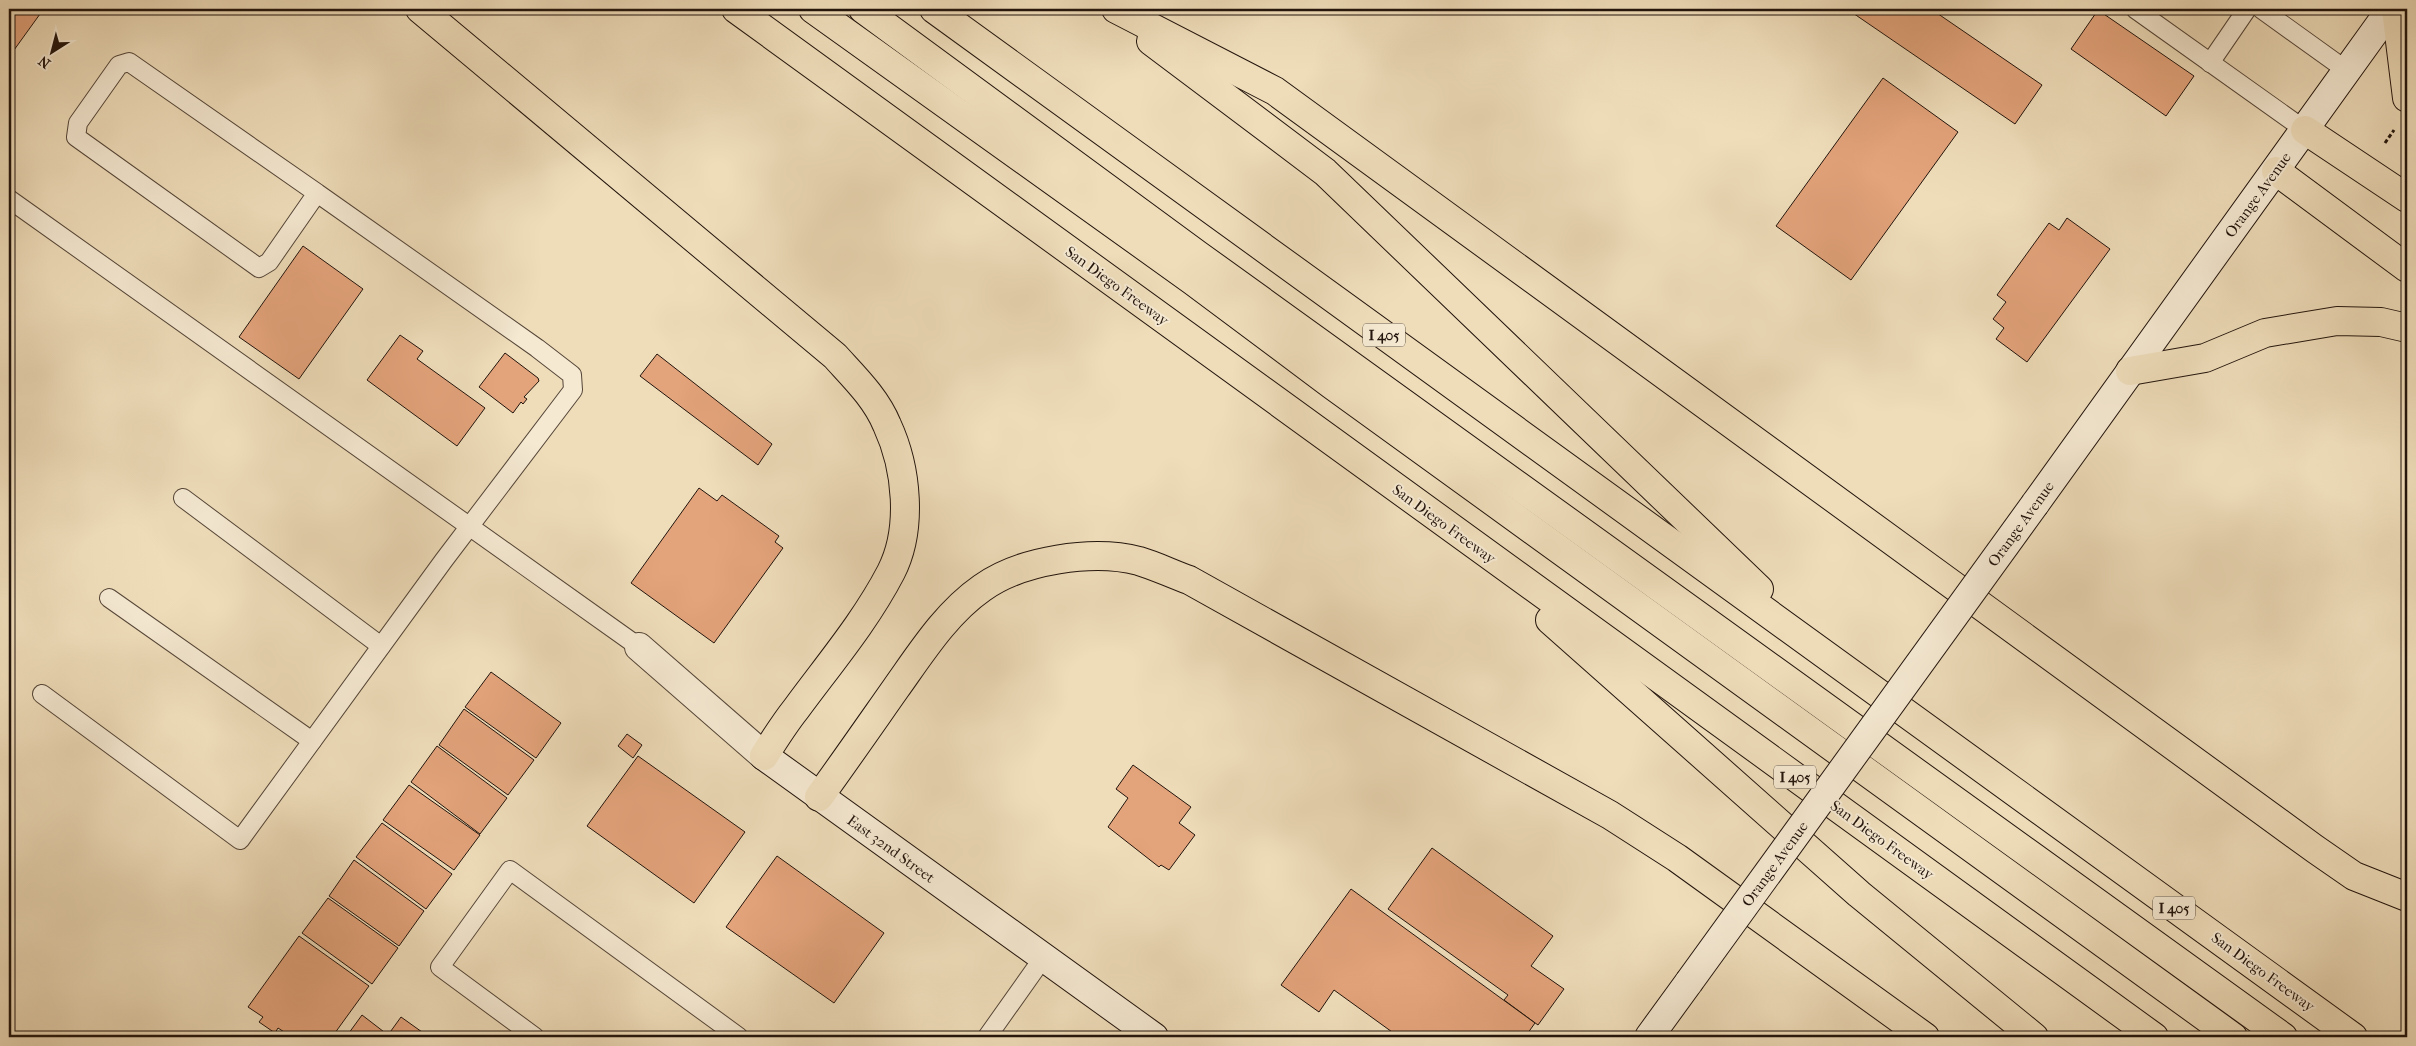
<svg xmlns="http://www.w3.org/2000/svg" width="2416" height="1046" viewBox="0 0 2416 1046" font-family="'IM FELL French Canon',serif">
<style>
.building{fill:#e3a37b;stroke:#22140c}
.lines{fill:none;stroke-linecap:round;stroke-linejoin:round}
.service-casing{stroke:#554638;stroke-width:20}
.minor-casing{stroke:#554638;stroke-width:30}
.secondary-casing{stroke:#22140c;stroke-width:30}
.motorway-casing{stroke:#22140c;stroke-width:30}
.path{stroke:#22140c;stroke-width:3;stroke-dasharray:4 2.5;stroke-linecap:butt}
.service{stroke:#f5e9d2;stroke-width:18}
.minor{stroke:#f5e9d2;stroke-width:28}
.secondary{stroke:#f5e9d2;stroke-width:28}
.motorway{stroke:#efddba;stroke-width:28}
.secondary-bridge-casing{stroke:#22140c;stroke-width:30;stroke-linecap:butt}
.secondary-bridge{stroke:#f5e9d2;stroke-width:28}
.labels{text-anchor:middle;stroke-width:4;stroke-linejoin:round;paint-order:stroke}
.shield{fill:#f5e9d2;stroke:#615447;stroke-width:1}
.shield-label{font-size:14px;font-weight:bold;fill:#22140c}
.street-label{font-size:15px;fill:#22140c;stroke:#f5e9d2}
</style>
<rect width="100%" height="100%" fill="#efddba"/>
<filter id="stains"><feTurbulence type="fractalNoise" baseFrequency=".004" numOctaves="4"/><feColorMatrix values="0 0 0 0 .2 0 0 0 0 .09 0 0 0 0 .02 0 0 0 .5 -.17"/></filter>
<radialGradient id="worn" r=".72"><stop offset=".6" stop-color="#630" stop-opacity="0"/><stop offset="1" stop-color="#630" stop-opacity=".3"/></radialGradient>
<g class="building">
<polygon points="9,9 32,9 40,14 9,57"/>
<polygon points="1847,9 1931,9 2042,85 2015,124"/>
<polygon points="2098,10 2194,76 2166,116 2071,49"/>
<polygon points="1883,78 1958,132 1851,280 1776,226"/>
<polygon points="2067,218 2110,249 2027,362 1996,339 2004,328 1993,319 2006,302 1997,295 2049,223 2059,230"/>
<polygon points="303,246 363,289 299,379 239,337"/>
<polygon points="400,335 423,351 417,359 485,408 457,446 367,380"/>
<polygon points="505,353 538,378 539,381 524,397 527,399 523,404 521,402 513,413 479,387"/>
<polygon points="657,354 772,444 758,465 640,376"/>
<polygon points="699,488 717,501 722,495 779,536 775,542 783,548 714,643 631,583"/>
<polygon points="491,672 561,723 536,758 465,707"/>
<polygon points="464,709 534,760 508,795 439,745"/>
<polygon points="627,734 642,745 633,758 618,746"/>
<polygon points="437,746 507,798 480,834 411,782"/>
<polygon points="638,756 745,832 694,903 587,826"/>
<polygon points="1133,765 1191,807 1179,823 1195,835 1169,870 1161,865 1159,867 1108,827 1128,798 1116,789"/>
<polygon points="409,785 480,835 454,870 383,820"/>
<polygon points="382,823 452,874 426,909 356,857"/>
<polygon points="1432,848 1553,936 1531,966 1564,989 1538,1025 1504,1000 1508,995 1388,909"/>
<polygon points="777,856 884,933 834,1003 726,927"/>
<polygon points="354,860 424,911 399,946 329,896"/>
<polygon points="1351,889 1535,1023 1525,1037 1399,1037 1334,990 1319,1012 1281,985"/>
<polygon points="328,898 398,948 372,984 302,933"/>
<polygon points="299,936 369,986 332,1037 292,1037 278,1028 275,1033 259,1022 263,1017 248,1007"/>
<polygon points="362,1015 388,1035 401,1017 429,1037 346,1037"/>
</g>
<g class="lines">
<g class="service-casing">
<g id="service">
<polyline points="2135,9 2305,130"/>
<polyline points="2261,9 2346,70"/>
<polyline points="2210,63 2247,9"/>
<polyline points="9,199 639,647"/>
<polyline points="183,498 381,646"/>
<polyline points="109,598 312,741"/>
<polyline points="42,694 240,840 444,560 573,390 572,375 537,348 317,193 269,262 259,268 76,137 78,123 119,65 129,62 317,193"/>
<polyline points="535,1037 440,967 510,870 739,1037"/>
<polyline points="987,1037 1043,958"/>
</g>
</g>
<g class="minor-casing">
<polyline id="minor" points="639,647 764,756"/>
</g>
<g class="secondary-casing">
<g id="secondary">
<polyline points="2035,504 2391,9"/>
<polyline points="764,756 1154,1037"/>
<polyline points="1649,1037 1689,982"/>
</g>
</g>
<g class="motorway-casing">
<g id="motorway">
<path d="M420 9 835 356C854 377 876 398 887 425 907 468 913 529 891 572 865 622 829 664 796 709 784 724 774 740 764 756"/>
<polyline points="736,9 2154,1037"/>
<polyline points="813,9 1193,281 1332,385 2233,1037"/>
<polyline points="863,9 1198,255 2283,1037"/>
<polyline points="934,9 2353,1037"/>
<polyline points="1116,9 1275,91 2315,849 2354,876 2407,897"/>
<polyline points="2396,9 2407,98"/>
<polyline points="1151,41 1325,172 1759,589"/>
<polyline points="2305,130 2407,198"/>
<polyline points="2276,171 2407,268"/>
<polyline points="2130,371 2205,358 2265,333 2337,321 2381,322 2407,328"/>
<polyline points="1550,620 1859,894 2034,1037"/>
<path d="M819 797C845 761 870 725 896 688 921 653 946 613 982 588 1021 560 1093 549 1139 561 1156 566 1172 574 1189 580L1610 815 1677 858 1925 1037"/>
</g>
</g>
<polyline class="path" points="2385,143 2394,130"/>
<use href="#service" class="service"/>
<use href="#minor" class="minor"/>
<use href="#secondary" class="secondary"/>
<use href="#motorway" class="motorway"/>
<g class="secondary-bridge-casing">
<polyline id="secondary-bridge" points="1689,982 2035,504"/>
</g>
<use href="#secondary-bridge" class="secondary-bridge"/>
</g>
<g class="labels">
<g class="shield">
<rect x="1363" y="323.5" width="42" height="23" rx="4"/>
<rect x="1774" y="765.5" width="42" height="23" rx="4"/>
<rect x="2153" y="896.5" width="42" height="23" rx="4"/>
</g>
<g class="shield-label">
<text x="1384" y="340">I 405</text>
<text x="1795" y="782">I 405</text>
<text x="2174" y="913">I 405</text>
</g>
<g class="street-label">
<text transform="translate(2258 195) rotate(-54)" y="5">Orange Avenue</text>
<text transform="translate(1117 286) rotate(36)" y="5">San Diego Freeway</text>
<text transform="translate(1444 524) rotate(36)" y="5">San Diego Freeway</text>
<text transform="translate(2021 524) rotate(-54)" y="5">Orange Avenue</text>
<text transform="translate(1882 840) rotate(36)" y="5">San Diego Freeway</text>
<text transform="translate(891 849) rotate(36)" y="5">East 32nd Street</text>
<text transform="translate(1775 864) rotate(-54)" y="5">Orange Avenue</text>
<text transform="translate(2263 972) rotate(36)" y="5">San Diego Freeway</text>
</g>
</g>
<rect width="2416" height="1046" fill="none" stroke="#efddba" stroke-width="30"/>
<rect x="10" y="10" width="2396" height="1026" fill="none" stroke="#22140c" stroke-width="2.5"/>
<rect x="15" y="15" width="2386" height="1016" fill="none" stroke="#22140c"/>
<g transform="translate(52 52) rotate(216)" stroke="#f5e9d2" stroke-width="4" paint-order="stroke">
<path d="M0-4L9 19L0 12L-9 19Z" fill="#22140c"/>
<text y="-8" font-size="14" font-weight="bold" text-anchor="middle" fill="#22140c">N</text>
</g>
<rect width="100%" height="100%" filter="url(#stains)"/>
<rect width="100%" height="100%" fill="url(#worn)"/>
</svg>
